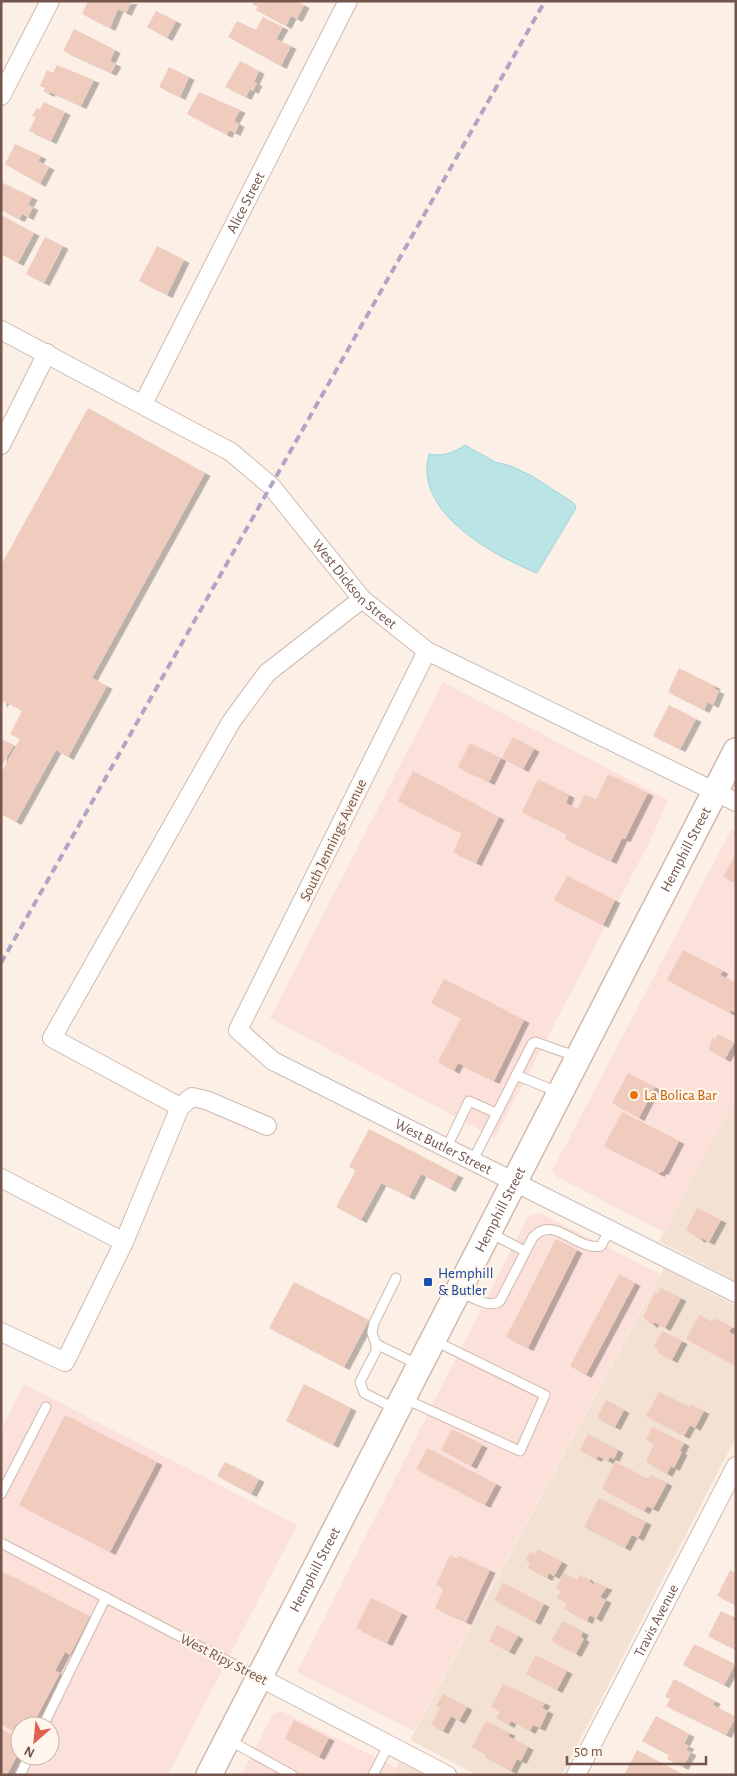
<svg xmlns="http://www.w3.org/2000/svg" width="737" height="1776" viewBox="0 0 737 1776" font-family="'Alegreya Sans',sans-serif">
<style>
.residential{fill:#f3e1d4}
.commercial{fill:#fce0da;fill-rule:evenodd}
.water{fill:#bae4e5;stroke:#a1d4d6}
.building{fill:#f0ccbe;filter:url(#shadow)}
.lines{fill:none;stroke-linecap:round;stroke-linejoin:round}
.service-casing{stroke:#cfb9af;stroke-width:11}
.minor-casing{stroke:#cfb9af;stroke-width:20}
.secondary-casing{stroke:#d2b8ac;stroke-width:28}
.service{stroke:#fff;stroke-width:9}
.minor{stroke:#fff;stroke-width:18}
.secondary{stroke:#fff;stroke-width:25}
.rail{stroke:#b2a4c5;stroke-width:4;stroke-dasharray:8 5;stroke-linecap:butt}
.food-dot{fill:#e8710a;stroke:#fef5ec;stroke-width:2}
.transit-dot{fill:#1a4fb4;stroke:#fef5ec;stroke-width:2}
.labels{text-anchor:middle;stroke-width:4.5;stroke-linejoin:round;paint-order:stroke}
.street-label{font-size:15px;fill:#74554b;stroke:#fef5ec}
.food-label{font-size:15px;fill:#c56008;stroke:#fef5ec;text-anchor:start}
.transit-label{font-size:15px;fill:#164399;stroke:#fef5ec;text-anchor:start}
</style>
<defs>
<filter id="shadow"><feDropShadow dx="5.5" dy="3" stdDeviation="0" flood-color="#0004"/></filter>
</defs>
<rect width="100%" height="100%" fill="#fcf0e6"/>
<g class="residential">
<polygon points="736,1098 736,1281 659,1241"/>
<polygon points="664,1268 736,1306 736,1437 562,1775 477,1775 410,1740"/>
<polygon points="399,1762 425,1775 393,1775"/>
</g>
<g class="commercial">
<polygon points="443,682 668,800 652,837 495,1138 270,1018"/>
<polygon points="736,829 736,1098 664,1232 557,1177 552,1171 731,830"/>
<polygon points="540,1213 660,1274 414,1731 297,1672 528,1216"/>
<path d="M24 1384 297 1525 168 1775H1V1430ZM20 1726H50V1756H20Z"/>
<polygon points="281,1711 397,1768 393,1775 241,1775 273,1714"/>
</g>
<path class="water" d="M465 445 495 462 511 466 532 476 574 503 576 508 537 573C492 555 413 512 429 454 443 457 453 453 465 445Z"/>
<g class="building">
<polygon points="88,1 94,2 132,1 126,13 118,9 110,28 82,14"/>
<polygon points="254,1 296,1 304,5 297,19 291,16 286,26 256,10 258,7 252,4"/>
<polygon points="156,11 176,21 167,38 147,27"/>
<polygon points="263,17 283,27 276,39 291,46 281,66 228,37 237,21 256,30"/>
<polygon points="74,29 115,50 110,61 116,64 111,73 63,51"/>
<polygon points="240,61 259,71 254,82 257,83 253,91 250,89 246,97 225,87"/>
<polygon points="57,65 94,80 81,106 50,92 49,94 43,91 45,88 40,86 47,70 53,73"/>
<polygon points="169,67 189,77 180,97 159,87"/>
<polygon points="199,92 240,110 234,121 239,124 235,133 229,130 227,135 187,114"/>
<polygon points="44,102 65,112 51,141 29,131 36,117 32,116 37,108 40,109"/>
<polygon points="15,144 41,156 38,161 49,167 40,184 5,164"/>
<polygon points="1,182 32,197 28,205 33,207 28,217 22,214 19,219 1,210"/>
<polygon points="1,215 34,233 18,263 1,254"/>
<polygon points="45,237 63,246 44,283 26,274"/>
<polygon points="157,246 184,260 167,295 139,281"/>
<polygon points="88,408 205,473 92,678 107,686 68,757 56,750 16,822 1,814 1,773 20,739 10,734 22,711 4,701 1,705 1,565"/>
<polygon points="679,668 715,686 714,689 719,691 713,705 708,702 704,710 668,692"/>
<polygon points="669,705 696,719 680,749 653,736"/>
<polygon points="513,737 534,749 523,769 502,758"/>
<polygon points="1,739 14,745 1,767"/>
<polygon points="470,743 501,758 489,782 458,767"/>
<polygon points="413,771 499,817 476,863 453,852 462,833 398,801"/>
<polygon points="608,774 648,793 625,839 622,838 611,861 565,839 567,834 522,812 538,779 569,795 566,803 577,809 585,794 596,800"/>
<polygon points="736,853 736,883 723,877"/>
<polygon points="567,876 615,900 603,925 554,900"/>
<polygon points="683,950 723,971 720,975 736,983 736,1013 731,1010 730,1013 667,980"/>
<polygon points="444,979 524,1020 494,1081 458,1063 454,1071 438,1062 461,1018 431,1003"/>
<polygon points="718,1034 734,1043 725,1059 709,1050 712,1038 715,1039"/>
<polygon points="628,1073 655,1087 639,1118 612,1103"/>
<polygon points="622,1112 679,1141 663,1172 661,1171 659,1174 604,1146"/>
<polygon points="369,1129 458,1175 450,1189 421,1174 409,1197 381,1183 361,1220 336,1207 356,1170 349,1167"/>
<polygon points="697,1208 721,1220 709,1242 701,1238 700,1240 686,1230"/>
<polygon points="556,1239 577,1250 528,1348 506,1337"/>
<polygon points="619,1274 635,1283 586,1375 570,1366"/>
<polygon points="294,1282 369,1320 344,1367 269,1328"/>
<polygon points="661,1288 681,1298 665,1328 654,1322 652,1325 643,1317 655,1292 657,1294"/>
<polygon points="699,1315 712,1322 714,1318 732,1327 729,1332 736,1336 736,1366 686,1339"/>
<polygon points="662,1331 682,1341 672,1360 657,1352 659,1350 654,1347"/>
<polygon points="304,1384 351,1408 333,1445 286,1421"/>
<polygon points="659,1392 689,1407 690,1404 704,1411 695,1428 690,1425 684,1436 646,1416"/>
<polygon points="606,1400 624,1410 615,1427 597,1418"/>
<polygon points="65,1415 157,1462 110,1552 19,1505"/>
<polygon points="652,1427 684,1443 680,1451 682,1452 674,1468 671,1466 667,1474 646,1462 654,1444 646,1440"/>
<polygon points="452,1429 482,1445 471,1466 441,1450"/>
<polygon points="588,1434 618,1450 614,1459 610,1457 608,1461 598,1456 596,1459 580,1450"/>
<polygon points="427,1448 496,1484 485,1505 416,1469"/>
<polygon points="225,1462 259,1479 251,1494 217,1476"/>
<polygon points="615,1462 648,1479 651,1475 667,1483 653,1509 647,1506 644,1511 602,1489"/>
<polygon points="599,1498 646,1522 638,1538 632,1535 625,1548 584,1527"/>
<polygon points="538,1549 562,1562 554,1576 549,1573 547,1578 528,1568 530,1564 526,1560 530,1552 535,1555"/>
<polygon points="450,1555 458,1559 459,1556 490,1570 466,1622 435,1608 444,1588 436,1585"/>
<polygon points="730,1570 736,1573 736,1605 717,1596"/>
<polygon points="1,1571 90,1616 70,1655 65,1652 55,1671 60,1673 32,1726 20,1726 20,1734 1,1724"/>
<polygon points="564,1573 577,1580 580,1575 583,1577 583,1580 585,1576 594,1585 595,1582 607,1587 600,1597 606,1600 596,1619 590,1615 587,1621 564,1609 567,1604 557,1598 561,1591 556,1588"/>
<polygon points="503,1583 544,1604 535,1622 494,1600"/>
<polygon points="371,1598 402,1613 387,1643 356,1628"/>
<polygon points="721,1611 734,1617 732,1619 736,1621 736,1650 708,1636"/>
<polygon points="563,1621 583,1632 581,1637 584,1639 576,1654 553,1642 552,1639"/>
<polygon points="497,1625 518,1636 509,1652 489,1641"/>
<polygon points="694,1644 735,1664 724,1685 683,1665"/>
<polygon points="536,1655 567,1671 557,1690 526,1674"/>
<polygon points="674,1679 715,1701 713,1705 736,1717 726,1735 666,1706 670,1699 665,1697"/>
<polygon points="503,1684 545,1703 542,1708 548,1711 540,1728 533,1725 530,1731 511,1721 509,1725 496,1718 500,1711 491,1707"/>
<polygon points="443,1694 467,1707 459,1721 451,1716 443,1731 431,1725 440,1708 436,1706"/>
<polygon points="656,1716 689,1734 684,1744 689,1746 686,1750 691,1752 683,1767 667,1759 669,1755 642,1741"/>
<polygon points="294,1720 329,1738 319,1757 285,1739"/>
<polygon points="486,1721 510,1733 508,1736 528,1747 521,1761 517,1759 511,1771 485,1757 486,1755 472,1747"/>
<polygon points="1,1729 20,1739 20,1750 7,1775 1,1775"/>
<polygon points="637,1750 684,1775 624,1775"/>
</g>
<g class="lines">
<g class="service-casing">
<g id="service">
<polyline points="516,1075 560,1093"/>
<polyline points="447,1147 469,1101 496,1113"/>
<polyline points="473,1160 532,1044 535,1042 578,1057"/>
<polyline points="490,1233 525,1251"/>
<polyline points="396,1278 374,1323 372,1333 376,1344 376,1351 360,1382 364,1393 396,1409"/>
<path d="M460 1292C472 1297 489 1309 500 1301L533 1237C555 1214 575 1251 601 1246L610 1229"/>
<polyline points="376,1344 419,1365"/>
<polyline points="405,1399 520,1451 545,1395 435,1341"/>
<polyline points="1,1494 46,1407"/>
<polyline points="1,1543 258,1677"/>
<polyline points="43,1726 106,1597"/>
<polyline points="229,1740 292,1775"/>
<polyline points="20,1775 29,1756"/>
<polyline points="373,1775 389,1744"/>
</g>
</g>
<g class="minor-casing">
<g id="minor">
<polyline points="1,96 50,1"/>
<path id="s1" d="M1 330 231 452 271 486 362 599 427 651 736 802"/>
<path id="s2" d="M143 404 348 1"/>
<polyline points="1,445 47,353"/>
<path id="s3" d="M427 651 238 1030 273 1061 736 1293"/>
<polyline points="180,1107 52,1038 231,722 267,673 362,599"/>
<polyline points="1,1178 124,1242"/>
<polyline points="1,1332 65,1362 124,1242 180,1107 192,1097 206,1100 267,1126"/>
<polyline points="259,1677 447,1775"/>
<path id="s4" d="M576 1775 736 1466"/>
</g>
</g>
<g class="secondary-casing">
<g id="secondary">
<path id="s5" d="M209 1775 736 751"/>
</g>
</g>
<use href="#service" class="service"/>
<use href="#minor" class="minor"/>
<use href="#secondary" class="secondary"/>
<polyline class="rail" points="1,963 545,1"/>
</g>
<circle class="food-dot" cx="634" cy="1095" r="5"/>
<rect class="transit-dot" x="423" y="1277" width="10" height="10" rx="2.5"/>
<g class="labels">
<g class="street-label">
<text dy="5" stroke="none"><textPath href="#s2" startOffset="226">Alice Street</textPath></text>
<text dy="5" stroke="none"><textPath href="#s1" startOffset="442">West Dickson Street</textPath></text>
<text transform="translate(333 840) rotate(-64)" y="5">South Jennings Avenue</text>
<text dy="5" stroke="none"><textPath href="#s5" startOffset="1041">Hemphill Street</textPath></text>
<text dy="5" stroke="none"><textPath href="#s3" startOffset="661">West Butler Street</textPath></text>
<text dy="5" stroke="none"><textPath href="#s5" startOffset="636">Hemphill Street</textPath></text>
<text dy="5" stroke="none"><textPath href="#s5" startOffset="231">Hemphill Street</textPath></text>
<text dy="5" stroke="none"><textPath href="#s4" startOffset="174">Travis Avenue</textPath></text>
<text transform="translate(224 1659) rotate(27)" y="5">West Ripy Street</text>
</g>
<g class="food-label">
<text x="644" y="1100">La Bolica Bar</text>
</g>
<g class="transit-label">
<text x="438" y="1278">Hemphill<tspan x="438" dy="17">&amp; Butler</tspan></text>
</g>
</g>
<rect width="737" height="1776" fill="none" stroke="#74554b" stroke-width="5"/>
<g transform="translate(35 1741) rotate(207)"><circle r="24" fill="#fef5ec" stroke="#c7b5ac"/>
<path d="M0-4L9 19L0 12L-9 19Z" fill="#e25e4e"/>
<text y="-8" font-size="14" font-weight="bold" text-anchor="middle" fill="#74554b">N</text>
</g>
<path d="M567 1756v8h139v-8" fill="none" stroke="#74554b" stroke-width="2.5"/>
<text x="574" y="1756" font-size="15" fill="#74554b" stroke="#fef5ec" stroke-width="4" paint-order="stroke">50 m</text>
</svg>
